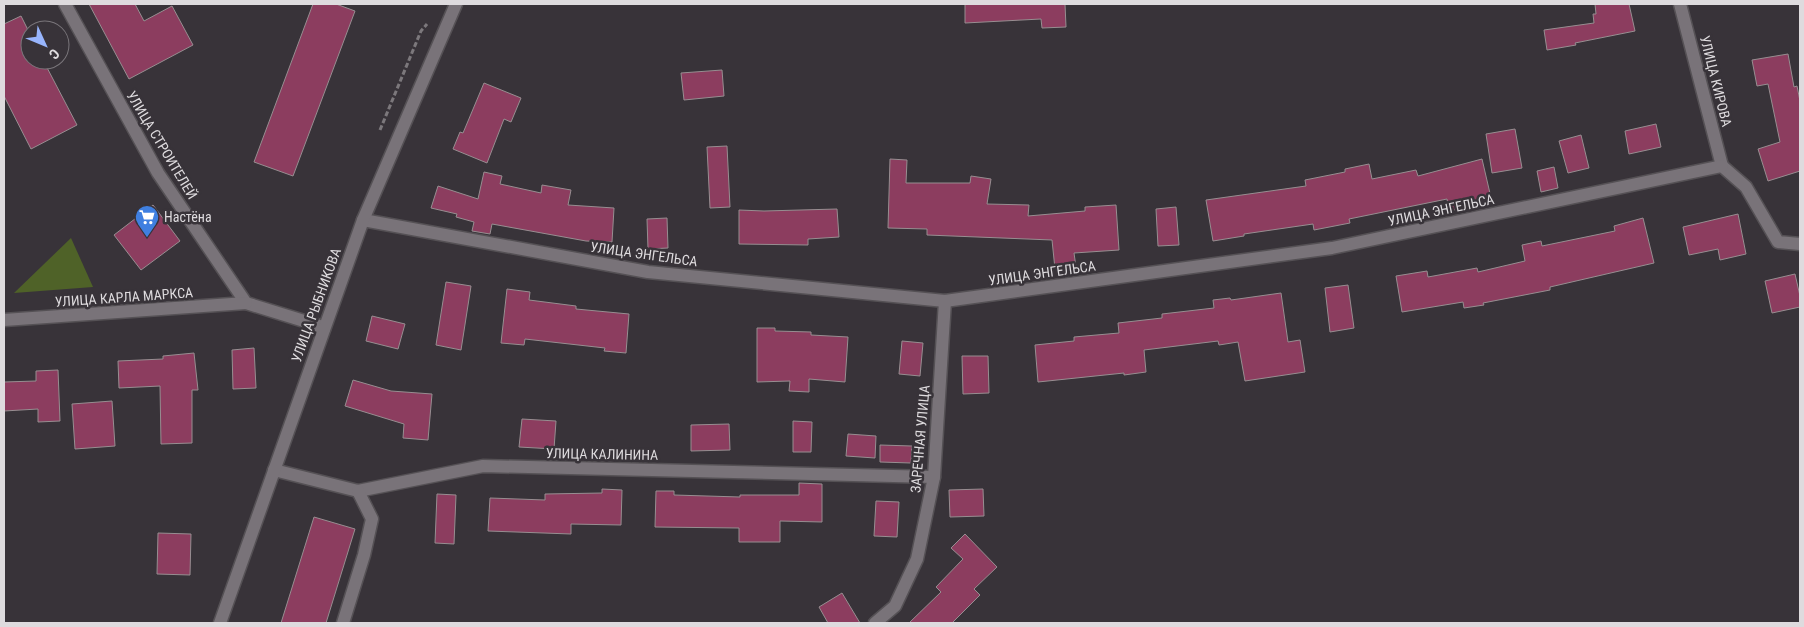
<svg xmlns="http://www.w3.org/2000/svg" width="1804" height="627" viewBox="0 0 1804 627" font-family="'Roboto Condensed',sans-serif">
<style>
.green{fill:#4f6228}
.building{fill:#8c3d5f;stroke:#978e91}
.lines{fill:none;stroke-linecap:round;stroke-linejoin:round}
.minor-casing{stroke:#555155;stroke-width:15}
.path{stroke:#7c787c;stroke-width:3;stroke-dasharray:5 2.5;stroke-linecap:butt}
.minor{stroke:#797379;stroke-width:12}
.labels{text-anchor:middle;stroke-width:5;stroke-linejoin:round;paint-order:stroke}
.street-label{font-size:14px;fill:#dedbde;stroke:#383339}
.poi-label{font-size:14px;fill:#dedbde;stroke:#383339;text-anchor:start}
</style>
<rect width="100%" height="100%" fill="#383339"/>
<polygon class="green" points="71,238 93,287 14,293"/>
<g class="building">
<polygon points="89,4 135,4 144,21 172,6 193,45 129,79"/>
<polygon points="313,4 336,4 355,11 293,176 254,162"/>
<polygon points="965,4 1065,4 1066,27 1042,28 1041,19 965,23"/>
<polygon points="1595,4 1629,4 1635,31 1575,43 1576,45 1547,50 1544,30 1594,23 1593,14 1596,14"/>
<polygon points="21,16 30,34 30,60 43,60 77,125 31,149 4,96 4,24"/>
<polygon points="1788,54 1794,87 1797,86 1800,101 1800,171 1768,181 1758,149 1780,142 1768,84 1757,86 1752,60"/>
<polygon points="722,70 724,96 684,100 681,73"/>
<polygon points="484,83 521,98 511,122 504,119 487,163 453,149 460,132 463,133"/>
<polygon points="1656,124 1661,147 1629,154 1625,131"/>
<polygon points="1515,129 1522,168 1492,173 1486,134"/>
<polygon points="1581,135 1589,168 1568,173 1559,141"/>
<polygon points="727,146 730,207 710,208 707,147"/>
<polygon points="890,159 907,160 906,183 970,183 971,176 991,179 987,204 1029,205 1028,216 1085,211 1085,207 1116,205 1119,250 1074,253 1076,267 1055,269 1052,240 927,235 927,229 888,228"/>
<polygon points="1482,159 1492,202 1449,211 1447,199 1349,219 1350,223 1314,230 1313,224 1244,234 1244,236 1213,241 1206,200 1306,186 1305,180 1345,172 1345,169 1369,164 1372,179 1416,170 1418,176"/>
<polygon points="1554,167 1558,188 1541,192 1537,171"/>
<polygon points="484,172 502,176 500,184 541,193 542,185 571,190 568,205 614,208 612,242 586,241 492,224 490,234 472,231 474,222 456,217 457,214 431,208 438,186 478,199"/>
<polygon points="153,205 180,241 141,270 114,235"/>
<polygon points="1176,207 1179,245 1158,246 1156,209"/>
<polygon points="837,209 839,237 808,239 808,245 739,244 739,210 764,211"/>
<polygon points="1738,214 1746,254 1720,260 1718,249 1689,255 1683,227"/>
<polygon points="667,218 668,248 648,249 647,219"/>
<polygon points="1643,218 1654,263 1550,287 1550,290 1483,303 1484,305 1464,308 1463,302 1402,312 1396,276 1427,271 1428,277 1477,268 1478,272 1525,261 1522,245 1541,241 1542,246 1615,231 1614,226"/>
<polygon points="1795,274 1800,296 1800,307 1772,313 1765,281"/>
<polygon points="446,282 471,286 461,350 436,345"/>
<polygon points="1348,285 1354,328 1330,332 1325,288"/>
<polygon points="507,289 530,292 529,300 576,306 576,309 629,314 626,353 604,351 605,348 525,339 524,345 501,343"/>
<polygon points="1281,293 1288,342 1300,340 1305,372 1245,381 1238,342 1219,345 1218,341 1144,350 1146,372 1124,375 1124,373 1038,382 1035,345 1074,341 1074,337 1119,333 1118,323 1162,318 1162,314 1214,308 1213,300 1230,298 1231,300"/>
<polygon points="372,316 405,324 398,349 366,341"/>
<polygon points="757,328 775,328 775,331 811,332 811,335 848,337 845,382 809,379 809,392 789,391 790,381 757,382"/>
<polygon points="902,341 923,343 920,376 899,374"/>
<polygon points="254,348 256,388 233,389 232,350"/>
<polygon points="194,353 198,390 192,390 192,443 161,444 160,386 119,388 118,361 163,359 163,356"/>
<polygon points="962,356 988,356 989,393 963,394"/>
<polygon points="58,370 60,421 38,422 38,409 4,411 4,382 36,381 36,371"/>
<polygon points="353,380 391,391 432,394 428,440 403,438 404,424 345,406"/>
<polygon points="112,401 115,446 75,449 72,404"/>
<polygon points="522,419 556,421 554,449 519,447"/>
<polygon points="793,421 812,422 811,452 793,452"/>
<polygon points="729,424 730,450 691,451 691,425"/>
<polygon points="848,434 876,436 875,458 846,456"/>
<polygon points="880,445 912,446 911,463 880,462"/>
<polygon points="799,483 822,484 822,522 780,521 780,542 739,542 739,528 655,527 656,491 674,491 674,495 740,497 740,495 799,495"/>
<polygon points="602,489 622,490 621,525 571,524 571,534 488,531 490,498 545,500 545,494 602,493"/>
<polygon points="983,489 984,516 950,517 949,490"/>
<polygon points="437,494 456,495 454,544 435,543"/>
<polygon points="876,501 899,502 897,537 874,536"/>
<polygon points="314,517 355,529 326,623 281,623"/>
<polygon points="158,533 191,534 190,575 157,574"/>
<polygon points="965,534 997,567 974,589 980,595 952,623 909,623 941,592 936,587 963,559 951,548"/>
<polygon points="842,593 860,623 828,623 819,607"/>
</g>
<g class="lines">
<g class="minor-casing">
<g id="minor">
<polyline points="65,4 158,173 246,303 317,325 324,329"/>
<polyline points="1680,4 1722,166"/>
<polyline points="1722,166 1746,187 1778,242 1800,244"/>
<polyline points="363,220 648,272 945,301 1332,248 1722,166"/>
<polyline points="4,320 246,303"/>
<polyline points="274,470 358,491 483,466 934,477"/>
<polyline points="220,623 363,220 456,4"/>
<polyline points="343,623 364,555 372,519 358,491"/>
<polyline points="875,623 895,606 917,559 934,477 945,301"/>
</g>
</g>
<polyline class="path" points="380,130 421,31 427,24"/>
<use href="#minor" class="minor"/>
</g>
<defs>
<g id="supermarket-pin" transform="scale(1.25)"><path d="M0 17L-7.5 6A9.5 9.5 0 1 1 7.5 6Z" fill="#3f7fe0" stroke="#383339"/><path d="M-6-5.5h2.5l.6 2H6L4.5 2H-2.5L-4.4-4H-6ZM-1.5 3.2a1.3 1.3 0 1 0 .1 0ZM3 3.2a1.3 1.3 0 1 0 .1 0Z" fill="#fff"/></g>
</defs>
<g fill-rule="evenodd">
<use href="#supermarket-pin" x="147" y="217"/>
</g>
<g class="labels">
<g class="street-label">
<text transform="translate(1716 81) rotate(76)" y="5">УЛИЦА КИРОВА</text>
<text transform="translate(162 145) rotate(59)" y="5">УЛИЦА СТРОИТЕЛЕЙ</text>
<text transform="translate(1441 210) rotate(-12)" y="5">УЛИЦА ЭНГЕЛЬСА</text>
<text transform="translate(644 254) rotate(8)" y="5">УЛИЦА ЭНГЕЛЬСА</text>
<text transform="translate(1042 273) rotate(-8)" y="5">УЛИЦА ЭНГЕЛЬСА</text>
<text transform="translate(124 297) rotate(-4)" y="5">УЛИЦА КАРЛА МАРКСА</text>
<text transform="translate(316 305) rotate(-70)" y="5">УЛИЦА РЫБНИКОВА</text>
<text transform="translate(920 439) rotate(-85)" y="5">ЗАРЕЧНАЯ УЛИЦА</text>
<text transform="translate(602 454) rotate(1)" y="5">УЛИЦА КАЛИНИНА</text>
</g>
<g class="poi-label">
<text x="164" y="222">Настёна</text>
</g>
</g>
<rect width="1804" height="627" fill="none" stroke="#dedbde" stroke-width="10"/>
<g transform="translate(45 45) rotate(134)"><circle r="24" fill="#383339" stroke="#7a767b"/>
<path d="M0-4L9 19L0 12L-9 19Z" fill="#98b5fd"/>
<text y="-8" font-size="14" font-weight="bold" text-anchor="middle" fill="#dedbde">С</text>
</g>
</svg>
